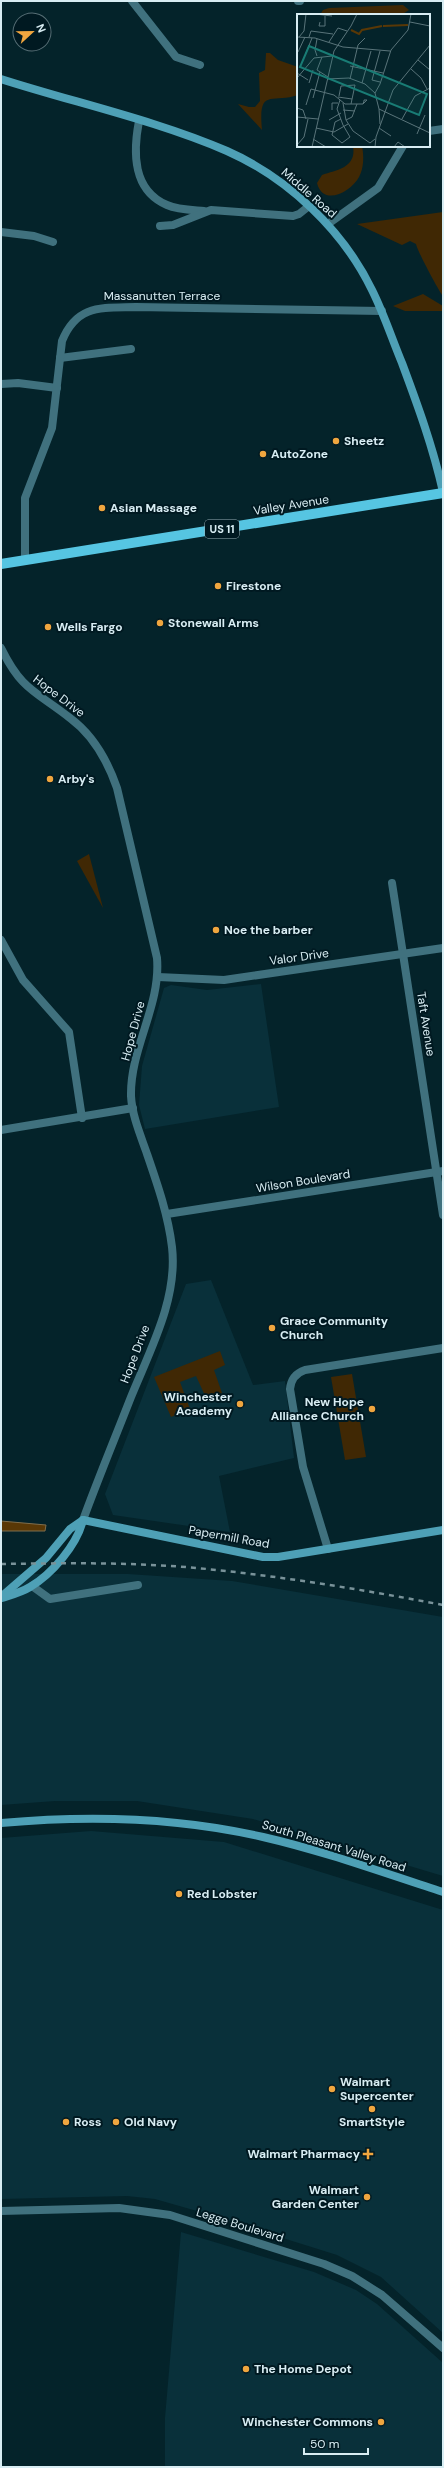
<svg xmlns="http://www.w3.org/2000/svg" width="444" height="2468" viewBox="0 0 444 2468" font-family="'DM Sans',sans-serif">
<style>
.built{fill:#09303a}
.green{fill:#402804}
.water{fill:#593806;stroke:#7f6e4d}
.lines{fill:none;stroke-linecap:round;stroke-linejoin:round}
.minor{stroke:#40717e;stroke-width:8}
.tertiary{stroke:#40717e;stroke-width:8}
.secondary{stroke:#4ea0b6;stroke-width:8}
.primary{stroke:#56c5e2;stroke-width:10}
.rail{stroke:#799299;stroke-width:2.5;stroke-dasharray:5 5;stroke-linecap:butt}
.poi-dot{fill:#f0a63f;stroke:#001921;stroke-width:1.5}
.labels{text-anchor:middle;stroke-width:4;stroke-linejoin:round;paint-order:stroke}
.shield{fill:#001921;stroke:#97adb4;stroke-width:1}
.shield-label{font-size:11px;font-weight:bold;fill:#d8edf3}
.street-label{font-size:12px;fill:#d8edf3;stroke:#001921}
.poi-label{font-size:12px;font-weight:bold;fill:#d8edf3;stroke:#001921;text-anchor:start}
.inset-river{fill:none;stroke:#593806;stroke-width:2}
.inset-road{fill:none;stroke:#59747a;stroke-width:1}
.view{fill:#197c75;fill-opacity:0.15;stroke:#197c75;stroke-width:2}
.inset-edge{fill:none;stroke:#d8edf3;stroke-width:2}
</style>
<rect width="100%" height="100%" fill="#04232a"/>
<g class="built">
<polygon points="261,984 279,1107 145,1129 139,1105 142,1066 164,988 171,985 207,990"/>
<polygon points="211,1280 253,1385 285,1381 294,1458 219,1476 230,1532 113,1515 105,1494 186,1284"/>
<polygon points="1,1574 128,1574 232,1581 443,1617 443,1876 253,1819 137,1801 55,1801 1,1805"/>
<polygon points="91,1831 224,1842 443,1910 443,2333 381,2277 337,2255 197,2211 155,2199 127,2196 1,2199 1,1838"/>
<polygon points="181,2232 314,2272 356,2290 377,2304 443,2363 443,2467 165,2467 165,2418"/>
</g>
<g class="green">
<polygon points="403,5 409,10 401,15 320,15 323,10 329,8"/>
<path d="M266 53H270L278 60 298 67V95C271 104 258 87 262 130L238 104 249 107H255L260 101 259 73 265 70Z"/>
<path d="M353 146H362C364 156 364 168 359 177 351 192 323 207 317 183L322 175C336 170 357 168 353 146Z"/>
<path d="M443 212V296C438 290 417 250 416 244L410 241 402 245 357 224Z"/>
<polygon points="423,294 443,306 443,311 405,311 393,306"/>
<polygon points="89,854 103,908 77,861"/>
<polygon points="220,1351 225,1365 214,1370 222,1393 207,1400 196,1376 180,1382 190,1409 171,1417 154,1377"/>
<polygon points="352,1374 366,1457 345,1460 331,1377"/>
</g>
<polygon class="water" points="1,1521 46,1525 45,1531 1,1531"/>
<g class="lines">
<g class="minor">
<polyline points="132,1 176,57 200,65"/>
<polyline points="298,1 300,1"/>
<path d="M139 121C133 152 132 190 167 205 178 210 193 210 204 211"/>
<polyline points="429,131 443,129"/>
<polyline points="328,224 378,188 403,146"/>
<polyline points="160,226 173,225 211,210 293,216 299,214 309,206"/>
<polyline points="1,232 34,236 53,242"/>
<polyline points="60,358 131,349"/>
<polyline points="1,384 18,383 57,388"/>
<path d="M25 560V498L52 428 62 341C77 304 102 308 136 307L382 311"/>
<polyline points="392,883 403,954"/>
<polyline points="1,940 23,980 69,1032 82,1118"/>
<polyline points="167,1214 443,1171"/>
<path d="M328 1549 303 1467 290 1389C291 1379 296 1373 305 1370L443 1348"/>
<polyline points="32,1586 50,1599 138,1585"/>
<polyline points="1,2211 119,2208 170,2215 324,2264 352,2276 382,2295 443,2348"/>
</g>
<g class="tertiary">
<path d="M1 648C22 691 36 691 70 718 93 735 108 762 117 788L157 958C161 1006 130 1048 131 1096 132 1115 140 1134 146 1151 157 1183 168 1214 172 1247 178 1299 150 1350 131 1397 115 1438 98 1479 83 1520"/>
<polyline points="403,954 443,1215"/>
<polyline points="158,977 224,980 443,948"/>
<polyline points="1,1130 133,1108"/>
</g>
<g class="secondary">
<path d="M1 79C76 103 155 120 227 151 288 178 343 230 372 290 384 314 392 339 402 363 418 406 433 447 443 492"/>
<polyline points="1,1597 46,1558 70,1529 83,1520 263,1557 278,1557 443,1530"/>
<path d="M2 1598C11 1595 22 1592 30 1587 52 1574 77 1545 83 1520"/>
<path d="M1 1823C89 1815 177 1817 263 1837 324 1851 384 1873 443 1892"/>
</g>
<polyline class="primary" points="1,564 443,493"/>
<path class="rail" d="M1 1564C69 1563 139 1562 207 1569 286 1577 365 1590 443 1605"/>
</g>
<g class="poi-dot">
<circle cx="336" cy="441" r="4"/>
<circle cx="263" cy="454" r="4"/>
<circle cx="102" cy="508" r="4"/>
<circle cx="218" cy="586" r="4"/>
<circle cx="160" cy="623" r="4"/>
<circle cx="48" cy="627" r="4"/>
<circle cx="50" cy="779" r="4"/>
<circle cx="216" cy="930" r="4"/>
<circle cx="272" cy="1328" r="4"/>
<circle cx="240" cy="1404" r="4"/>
<circle cx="372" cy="1409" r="4"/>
<circle cx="179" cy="1894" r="4"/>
<circle cx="332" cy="2089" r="4"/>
<circle cx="372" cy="2109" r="4"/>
<circle cx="66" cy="2122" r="4"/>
<circle cx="116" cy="2122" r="4"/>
<path d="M366 2148h4v4h4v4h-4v4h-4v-4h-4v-4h4z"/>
<circle cx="367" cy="2197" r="4"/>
<circle cx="246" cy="2369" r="4"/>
<circle cx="381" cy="2422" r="4"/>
</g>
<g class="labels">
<rect class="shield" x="205" y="520" width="34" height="18" rx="3"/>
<g class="shield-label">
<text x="222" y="533">US 11</text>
</g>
<g class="street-label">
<text transform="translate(309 193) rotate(41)" y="4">Middle Road</text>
<text x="162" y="300">Massanutten Terrace</text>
<text transform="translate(291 505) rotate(-9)" y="4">Valley Avenue</text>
<text transform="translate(59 696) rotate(37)" y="4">Hope Drive</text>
<text transform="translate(299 957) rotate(-8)" y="4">Valor Drive</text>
<text transform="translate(426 1024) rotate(81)" y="4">Taft Avenue</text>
<text transform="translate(133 1031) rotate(-75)" y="4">Hope Drive</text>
<text transform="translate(303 1181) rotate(-9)" y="4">Wilson Boulevard</text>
<text transform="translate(135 1354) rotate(-69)" y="4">Hope Drive</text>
<text transform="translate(229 1537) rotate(10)" y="4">Papermill Road</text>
<text transform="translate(334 1846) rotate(17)" y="4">South Pleasant Valley Road</text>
<text transform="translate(240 2225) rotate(17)" y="4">Legge Boulevard</text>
</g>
<g class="poi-label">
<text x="344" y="445">Sheetz</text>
<text x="271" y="458">AutoZone</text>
<text x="110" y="512">Asian Massage</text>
<text x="226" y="590">Firestone</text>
<text x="168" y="627">Stonewall Arms</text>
<text x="56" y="631">Wells Fargo</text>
<text x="58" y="783">Arby's</text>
<text x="224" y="934">Noe the barber</text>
<text x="280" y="1325">Grace Community<tspan x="280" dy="14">Church</tspan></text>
<text x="232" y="1401" text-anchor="end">Winchester<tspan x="232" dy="14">Academy</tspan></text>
<text x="364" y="1406" text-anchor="end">New Hope<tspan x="364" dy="14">Alliance Church</tspan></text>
<text x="187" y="1898">Red Lobster</text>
<text x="340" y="2086">Walmart<tspan x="340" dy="14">Supercenter</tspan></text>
<text x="74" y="2126">Ross</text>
<text x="124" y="2126">Old Navy</text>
<text x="372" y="2126" text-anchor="middle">SmartStyle</text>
<text x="360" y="2158" text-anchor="end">Walmart Pharmacy</text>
<text x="359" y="2194" text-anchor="end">Walmart<tspan x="359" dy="14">Garden Center</tspan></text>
<text x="254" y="2373">The Home Depot</text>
<text x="373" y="2426" text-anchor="end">Winchester Commons</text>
</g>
</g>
<g transform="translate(297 14)">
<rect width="133" height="133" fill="#04232a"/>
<path class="inset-river" d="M86 12 111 11M54 16 62 20 65 16 85 12"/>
<path class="inset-road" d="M18 0 35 2M23 8 22 12H28V2M113 8 133 12M0 23 18 24 46 33 93 37M2 23 7 17 9 0M12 23 14 17 36 20M20 25 18 36 20 42M32 28 41 14 50 17M1 38 8 23M9 39 15 24M25 43 20 56 31 63M121 46 133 56M53 52 86 59M114 55 124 64 130 75M0 59 11 66M0 64 17 44 35 42M30 65 52 64 68 70 78 79M53 65 61 31 68 24M83 68 75 66 83 37M12 69 16 56M65 69 74 37M78 79 83 70 94 36 111 16 114 0M78 79 82 95M42 82 44 72 58 71M41 83 55 85M16 84 23 58M43 86 40 95 46 111 53 123 45 129 35 121 38 108 44 105M67 86H70L66 90 67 87ZM46 89 49 106 56 117 73 129 78 125M54 90 58 71M9 91 14 75 37 81 48 90H66M0 94 6 96 9 105M82 95 83 110M82 95 133 119M35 96V89H41M46 96 58 97M88 98 96 76 133 31M0 103 21 105M105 105 118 82 133 74M32 106 44 99M49 106 55 103 60 90M19 114 37 118 51 110M82 114 94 122M120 120 128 101M16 125 29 133M0 131 7 123 11 105M15 133 37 37 54 12 60 0M78 133 79 123 88 98M97 133 101 128 108 133"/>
<path class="view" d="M12 32 130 80 122 101 3 53Z"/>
<rect width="133" height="133" class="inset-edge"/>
</g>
<rect width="444" height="2468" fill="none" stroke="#d8edf3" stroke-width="4"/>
<g transform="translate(32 32) rotate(68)"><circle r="19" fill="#001921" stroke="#566e75"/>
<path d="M0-3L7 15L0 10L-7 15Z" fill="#f0a63f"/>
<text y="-6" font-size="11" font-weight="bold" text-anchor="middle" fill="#d8edf3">N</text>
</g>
<path d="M304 2448v6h64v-6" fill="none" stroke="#d8edf3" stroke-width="2"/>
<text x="310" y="2448" font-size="12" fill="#d8edf3" stroke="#001921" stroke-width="3" paint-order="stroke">50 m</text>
</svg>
